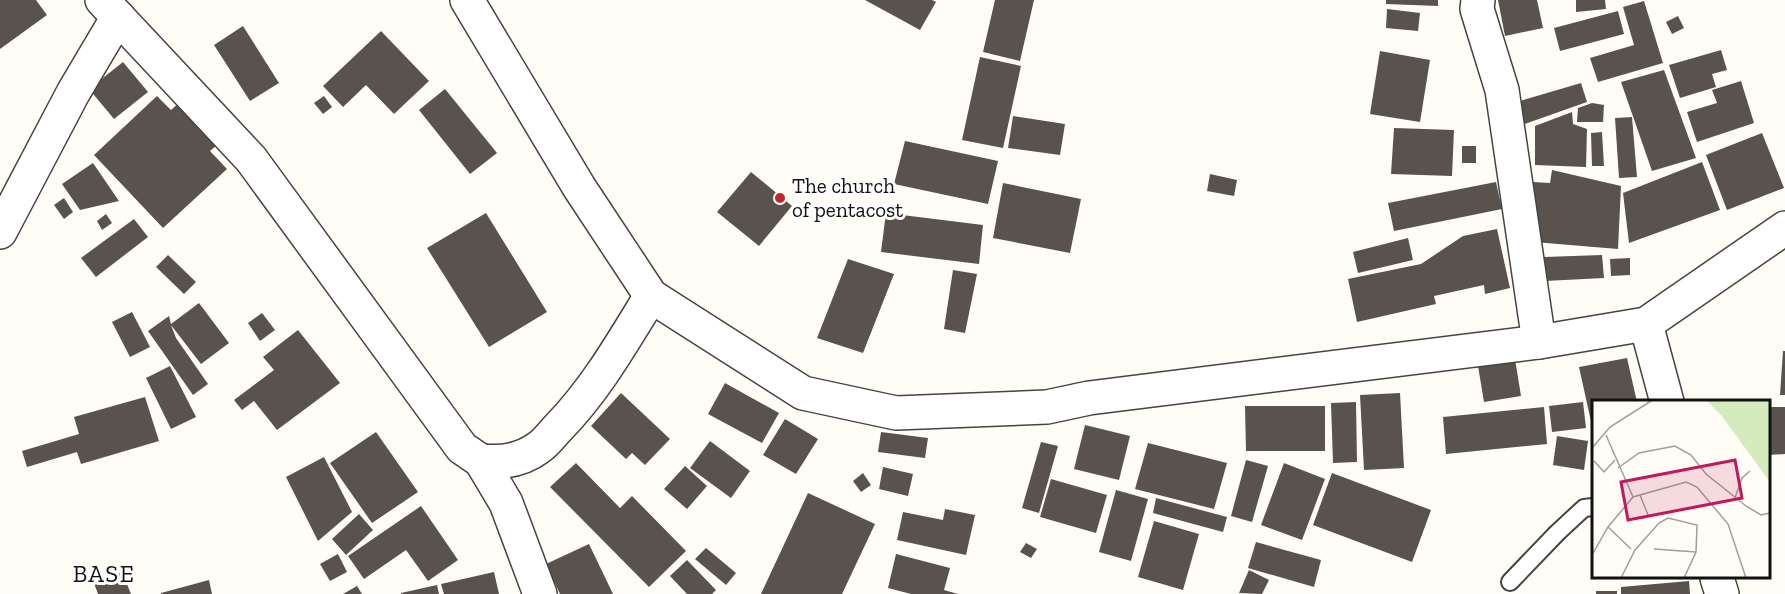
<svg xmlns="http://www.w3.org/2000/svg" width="1785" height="594" viewBox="0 0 1785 594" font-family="'Zilla Slab',serif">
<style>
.building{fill:#5a524d}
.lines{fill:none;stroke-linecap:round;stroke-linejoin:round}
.lane-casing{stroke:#444;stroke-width:20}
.street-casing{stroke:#444;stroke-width:36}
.lane{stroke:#fff;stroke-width:16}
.street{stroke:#fff;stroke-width:33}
.poi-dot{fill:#c4262e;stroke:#fff;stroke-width:2}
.labels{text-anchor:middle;stroke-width:6;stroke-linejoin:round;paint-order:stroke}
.poi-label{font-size:21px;fill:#111;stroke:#fff;text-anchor:start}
.quarter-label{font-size:24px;letter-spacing:1.5px;fill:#111;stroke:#fff}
.inset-road{fill:none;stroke:#a09f9a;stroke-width:1.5}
.view{fill:#c2185b;fill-opacity:0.15;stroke:#c2185b;stroke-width:3}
.inset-edge{fill:none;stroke:#111;stroke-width:3}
</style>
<rect width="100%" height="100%" fill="#fffdf5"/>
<g class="building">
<polygon points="0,0 36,0 47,15 0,49"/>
<polygon points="865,0 932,0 936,2 920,30"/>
<polygon points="995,0 1034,0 1020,61 983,52"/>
<polygon points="1386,0 1438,0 1438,6 1386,4"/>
<polygon points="1498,0 1537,0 1543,28 1505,36"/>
<polygon points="1576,0 1605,0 1606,9 1576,12"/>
<polygon points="1644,1 1663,63 1598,82 1590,58 1634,45 1623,7"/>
<polygon points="1387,9 1420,13 1418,31 1386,28"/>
<polygon points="1618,11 1624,34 1560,51 1554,28"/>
<polygon points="1678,16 1684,28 1672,34 1666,22"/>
<polygon points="243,26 279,83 250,101 214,45"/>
<polygon points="381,31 429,81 394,114 366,85 343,107 323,86"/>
<polygon points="1721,50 1727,70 1712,74 1716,87 1680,98 1669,65"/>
<polygon points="1380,51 1430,60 1420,122 1370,114"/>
<polygon points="980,57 1021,66 1003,148 962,140"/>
<polygon points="123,62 148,92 114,119 89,89"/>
<polygon points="1664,70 1696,158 1652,171 1621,82"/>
<polygon points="1741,81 1754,123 1697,142 1687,112 1717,103 1712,90"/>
<polygon points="1581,83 1587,102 1519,126 1513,103"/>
<polygon points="445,89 497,153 470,174 419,110"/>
<polygon points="157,96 171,110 180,102 219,143 210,151 227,169 163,228 94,155"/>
<polygon points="324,96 332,107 323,114 314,103"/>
<polygon points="1592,103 1604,105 1603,122 1577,122 1578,108"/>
<polygon points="1572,112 1573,124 1587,129 1586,167 1535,165 1535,126"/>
<polygon points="1013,116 1065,124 1060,155 1008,148"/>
<polygon points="1632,117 1637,177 1619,178 1615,118"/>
<polygon points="1394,128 1454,130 1452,176 1391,174"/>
<polygon points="1602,132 1604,166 1592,166 1591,133"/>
<polygon points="1762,133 1784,188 1727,210 1706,155"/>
<polygon points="905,141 998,161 988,204 894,184"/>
<rect x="1462" y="146" width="14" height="17"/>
<polygon points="1702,162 1720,210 1629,243 1623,193"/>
<polygon points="93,163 119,201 80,210 62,184"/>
<polygon points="1552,170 1621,186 1618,249 1534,242 1533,182 1550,183"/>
<polygon points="751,172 792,206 759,246 717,212"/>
<polygon points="1210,174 1237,180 1234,196 1207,191"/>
<polygon points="1496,182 1502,209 1394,231 1388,203"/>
<polygon points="1003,183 1081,199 1070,253 993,238"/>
<polygon points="64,198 73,212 64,219 54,205"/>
<polygon points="486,213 547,312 489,347 427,248"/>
<polygon points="886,213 983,225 979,264 881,252"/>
<polygon points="106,214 112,223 102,230 97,221"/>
<polygon points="134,219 148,237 96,277 81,258"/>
<polygon points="1497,229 1510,288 1485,294 1484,285 1434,296 1436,304 1357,322 1348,279 1421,264 1463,236"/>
<polygon points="1408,238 1413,260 1358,273 1353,252"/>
<polygon points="168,255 196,282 184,294 156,267"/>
<polygon points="1602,255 1604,278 1545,281 1544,257"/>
<polygon points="1630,258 1630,275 1611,276 1610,259"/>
<polygon points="848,259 894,274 863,353 817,338"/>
<polygon points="953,270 977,274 965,333 944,329"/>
<polygon points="199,303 229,343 201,364 171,325 176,338 208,384 193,395 148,331 169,316 171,324"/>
<polygon points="132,312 150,347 130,357 112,322"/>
<polygon points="262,313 275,330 260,341 248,323"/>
<polygon points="298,330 340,383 277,430 254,401 242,410 234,400 274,370 263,357"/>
<polygon points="1783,351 1785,351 1785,395 1780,395"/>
<polygon points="1627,358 1637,402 1593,402 1592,426 1579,367"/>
<polygon points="1515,359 1521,396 1484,402 1478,366"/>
<polygon points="170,366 196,417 171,429 146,378"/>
<polygon points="725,383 779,413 762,443 708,414"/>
<polygon points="621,393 670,439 645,465 632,453 626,459 591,426"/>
<polygon points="1400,393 1404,468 1364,470 1360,395"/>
<polygon points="145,397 159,441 81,464 77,452 27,467 22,451 79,434 74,417"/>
<polygon points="1356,402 1357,462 1333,463 1331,403"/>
<polygon points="1583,402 1586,428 1552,432 1549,406"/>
<polygon points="1245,406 1325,406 1325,451 1246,451"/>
<polygon points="1544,407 1547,444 1446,454 1443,417"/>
<polygon points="1768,407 1785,407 1785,454 1768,455"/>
<polygon points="785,419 818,439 796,474 763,455"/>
<polygon points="1085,425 1130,436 1119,480 1074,469"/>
<polygon points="376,432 418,492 372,523 330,463"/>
<polygon points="881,432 928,438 925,458 878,452"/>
<polygon points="1557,436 1588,441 1584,470 1553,465"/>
<polygon points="710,441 750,471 731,498 690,468"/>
<polygon points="1041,442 1058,446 1039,513 1022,508"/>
<polygon points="1148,443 1227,463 1214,509 1135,489"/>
<polygon points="324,457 352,512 318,541 286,477"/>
<polygon points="1246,460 1268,466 1252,522 1231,516"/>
<polygon points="576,463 620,508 632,496 686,551 649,587 550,487"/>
<polygon points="1284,463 1325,479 1302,540 1261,525"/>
<polygon points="685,466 707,486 687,509 664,489"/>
<polygon points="883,467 913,474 908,496 879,489"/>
<polygon points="863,473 871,485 861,492 853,481"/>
<polygon points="1332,473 1431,510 1412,562 1313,525"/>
<polygon points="1051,479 1107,495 1096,533 1040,517"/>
<polygon points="1116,490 1148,499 1131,561 1099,552"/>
<polygon points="808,493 875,524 842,594 761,594"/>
<polygon points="1156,498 1227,517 1223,532 1153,513"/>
<polygon points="421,506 458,560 428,581 406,550 364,579 348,556"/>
<polygon points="945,509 975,515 966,555 897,540 903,512 943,520"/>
<polygon points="359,514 373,530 346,555 332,539"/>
<polygon points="1154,521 1199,534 1183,590 1138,577"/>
<polygon points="1256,542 1321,560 1314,587 1248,568"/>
<polygon points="1026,543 1037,549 1031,558 1020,552"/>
<polygon points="589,544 613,594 560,594 546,564"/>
<polygon points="706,548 736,573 726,585 695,559"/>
<polygon points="338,554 347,572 330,581 320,564"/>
<polygon points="896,554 950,568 944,590 958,594 911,594 888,588"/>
<polygon points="687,560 716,590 712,594 687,594 670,576"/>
<polygon points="1249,570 1269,580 1262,594 1239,593"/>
<polygon points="122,572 131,594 98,594 94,583"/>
<polygon points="494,572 499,594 444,594 441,584"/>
<polygon points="209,580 212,594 161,594 161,593"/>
<polygon points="1689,581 1690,594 1621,594 1621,587"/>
<polygon points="437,585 439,594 401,594 401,593"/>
<polygon points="357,586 362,594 343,594"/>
<rect x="1596" y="591" width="21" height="3"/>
</g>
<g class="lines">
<g class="lane-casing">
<polyline id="lane" points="1510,582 1557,533 1584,508 1593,507"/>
</g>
<g class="street-casing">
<g id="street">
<polyline points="102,0 251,159 462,448 481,461 506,503 540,594"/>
<polyline points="467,0 579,187 651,296 803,393 896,413 1047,407 1089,398 1539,342 1646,324 1785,228"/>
<polyline points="1478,0 1477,9 1502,90 1539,342"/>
<polyline points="0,232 73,93 118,17"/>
<polyline points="1646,324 1667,402"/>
<path d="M481 461C501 463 522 460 538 448 546 443 552 434 558 428 596 389 622 343 651 296"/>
<polyline points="1717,578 1722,594"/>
</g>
</g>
<use href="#lane" class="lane"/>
<use href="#street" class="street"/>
</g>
<circle class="poi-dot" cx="780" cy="198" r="6"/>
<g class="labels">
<g class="poi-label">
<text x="792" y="193">The church<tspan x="792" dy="24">of pentacost</tspan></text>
</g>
<g class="quarter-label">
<text x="104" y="582">BASE</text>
</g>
</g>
<g transform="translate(1592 400)">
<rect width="178" height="178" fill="#fffdf5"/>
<path d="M115 1H178V82L129 15Z" fill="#d5ebbd"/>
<path class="inset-road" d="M14 35 41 97M0 48 18 27 59 1M2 61 12 72 23 60M26 68 47 53 83 46 99 55 114 74 154 106 169 115 178 113M48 95 56 115 50 119M143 98 150 78 158 71M16 127 39 149M62 149 104 152M0 155 16 127 41 97 94 82 105 87 136 124 154 178M29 178 43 150 67 123 76 118 105 125 104 152 92 178"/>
<path class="view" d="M143 60 150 98 36 120 29 82Z"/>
<rect width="178" height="178" class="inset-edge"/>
</g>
</svg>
